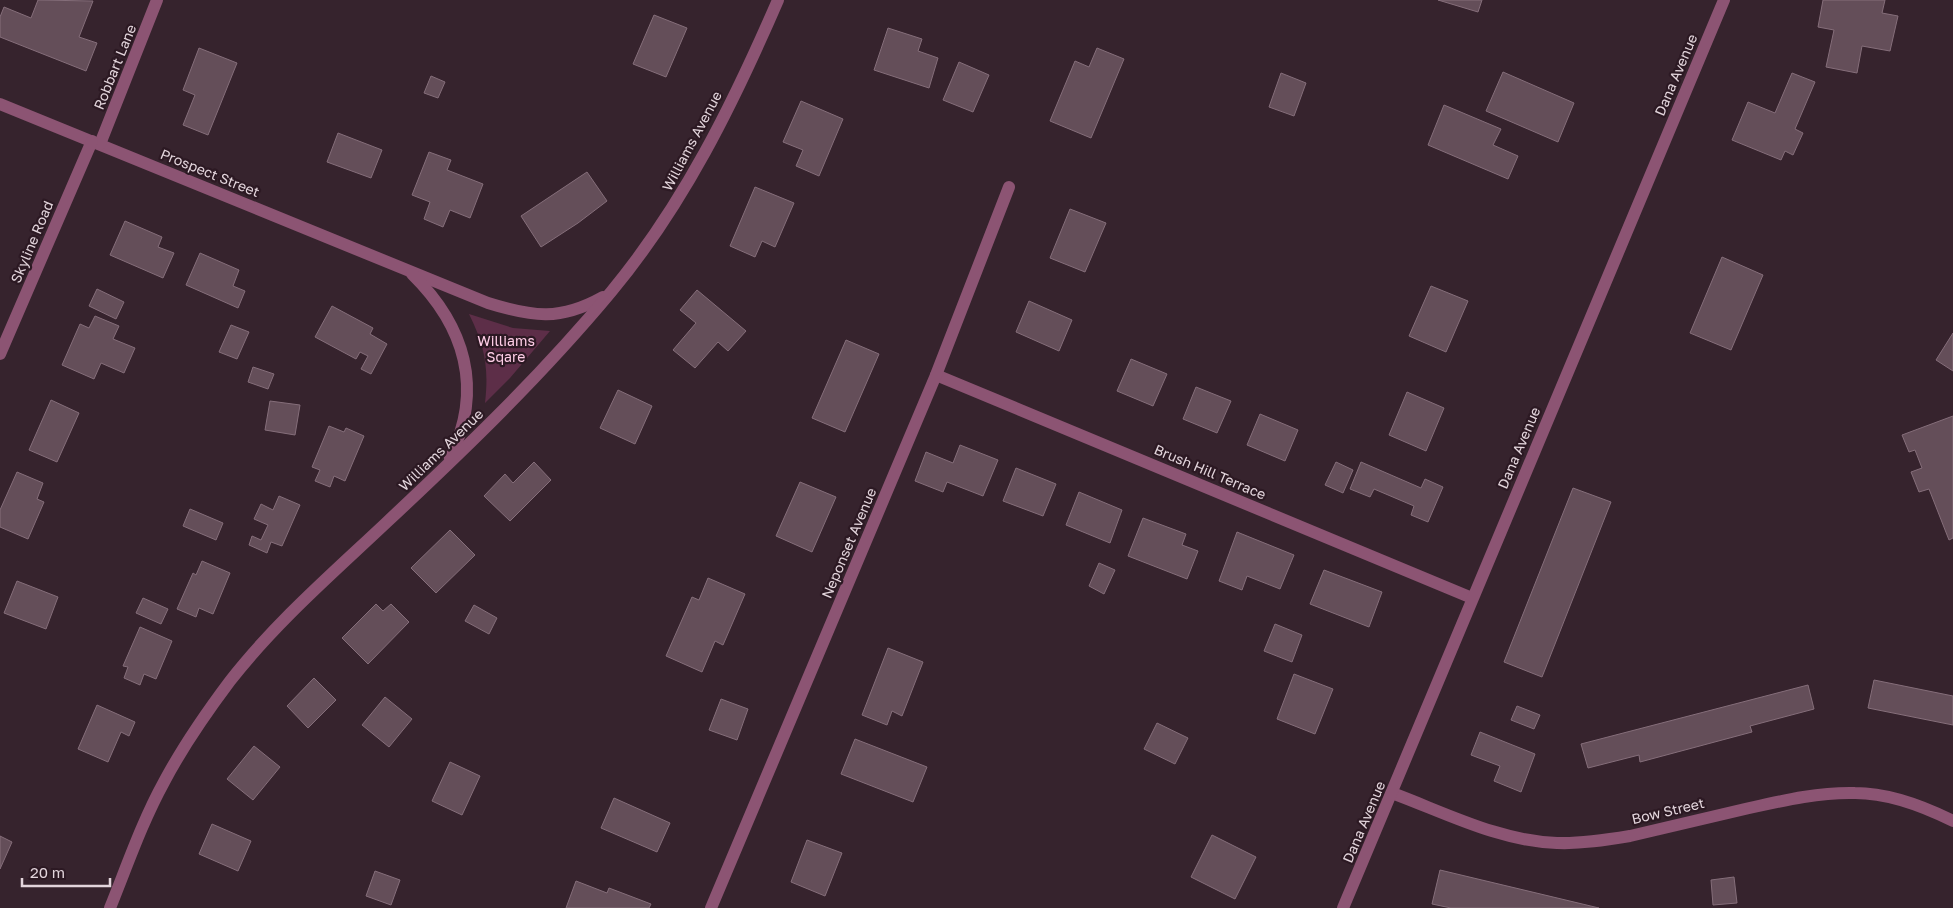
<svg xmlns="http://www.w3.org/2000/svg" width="1953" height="908" viewBox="0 0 1953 908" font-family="'Golos Text',sans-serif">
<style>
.green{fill:#5d2e48}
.building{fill:#644e59;stroke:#856e7a}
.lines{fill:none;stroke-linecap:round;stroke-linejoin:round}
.minor{stroke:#8c5473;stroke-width:12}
.tertiary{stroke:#8c5473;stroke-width:12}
.labels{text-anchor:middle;stroke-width:4.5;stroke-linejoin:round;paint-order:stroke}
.street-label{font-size:14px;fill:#e3d5dc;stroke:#2c1923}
.park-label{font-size:14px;fill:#ffcee7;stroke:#2c1923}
</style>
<rect width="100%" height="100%" fill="#36232d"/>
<path class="green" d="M469 314 513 328 550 331 510 378 485 403C489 368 485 346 469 314Z"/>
<g class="building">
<polygon points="38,0 93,1 79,37 97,43 86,71 0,37 0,17 4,7 31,18"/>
<polygon points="1438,0 1482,0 1478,12"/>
<polygon points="1823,0 1885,0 1882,13 1898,16 1890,51 1862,46 1857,73 1826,67 1834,30 1818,27"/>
<polygon points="654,15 687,28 666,77 633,64"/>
<polygon points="888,28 922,39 918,51 938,58 929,88 874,70"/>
<polygon points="199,48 237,63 208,135 183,125 195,95 183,90"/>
<polygon points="1097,48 1124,59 1091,138 1050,121 1075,61 1089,67"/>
<polygon points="959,62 989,75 973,112 943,100"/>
<polygon points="1503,72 1574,103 1558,142 1486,111"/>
<polygon points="1281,73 1306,83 1294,116 1269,107"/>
<polygon points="1792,73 1815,82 1795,129 1803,133 1793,155 1785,151 1781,160 1732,140 1748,102 1775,113"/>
<polygon points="431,76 445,82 438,98 424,93"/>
<polygon points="801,101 843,119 819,176 796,166 803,150 783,142"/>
<polygon points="1444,105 1501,129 1493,145 1518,156 1508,179 1428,145"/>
<polygon points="338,133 382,150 371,178 327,162"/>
<polygon points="429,152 451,160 447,170 483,184 470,218 450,210 443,227 424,219 430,202 412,195"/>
<polygon points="587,172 607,201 578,223 541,247 521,216"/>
<polygon points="755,187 794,203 775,247 762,241 755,257 730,246"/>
<polygon points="1070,209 1106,223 1085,272 1050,258"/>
<polygon points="125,221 162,237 158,247 174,253 163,278 110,255"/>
<polygon points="200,253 239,270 233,286 245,291 238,308 186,285"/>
<polygon points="1722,257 1763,275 1731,350 1690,333"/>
<polygon points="1431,286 1468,301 1446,352 1409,336"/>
<polygon points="97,289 124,302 116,319 89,306"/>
<polygon points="697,290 746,331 728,351 718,342 695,368 673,350 696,323 680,310"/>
<polygon points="1029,301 1072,320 1059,351 1016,332"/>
<polygon points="332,306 373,328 370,334 387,344 371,374 361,369 368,356 360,352 356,359 315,337"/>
<polygon points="95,316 119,326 113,339 135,348 124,373 101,363 94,379 62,365 80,324 89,328"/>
<polygon points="231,325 249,332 237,359 219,352"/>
<polygon points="1953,333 1953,371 1936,360"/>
<polygon points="846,340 879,354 845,432 812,418"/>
<polygon points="1131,359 1167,374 1153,406 1117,391"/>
<polygon points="253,367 274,374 268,389 248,382"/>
<polygon points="1196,387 1231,401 1217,433 1183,419"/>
<polygon points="618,390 652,406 635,444 600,428"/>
<polygon points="1407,392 1444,408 1426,451 1389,435"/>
<polygon points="51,400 79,413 57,462 29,450"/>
<polygon points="270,401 300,405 295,435 265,430"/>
<polygon points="1260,414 1298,430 1285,461 1247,445"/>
<polygon points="1953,416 1953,538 1949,540 1929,489 1919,492 1911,472 1922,468 1915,450 1909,452 1902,435"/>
<polygon points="329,426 344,432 346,428 364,436 345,481 334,476 330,487 315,481 320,470 312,467"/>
<polygon points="960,445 998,460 983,496 947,482 943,492 915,481 926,452 953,463"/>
<polygon points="534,462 551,480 510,521 484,496 505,474 513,483"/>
<polygon points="1336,462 1353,470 1343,493 1325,485"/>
<polygon points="1361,462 1421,488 1425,479 1443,487 1428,522 1411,515 1414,506 1374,489 1370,497 1350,489"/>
<polygon points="1016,468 1056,484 1043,516 1003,501"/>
<polygon points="17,472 43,483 37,499 44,502 28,539 0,527 0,510"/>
<polygon points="800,482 836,497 812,552 776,536"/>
<polygon points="1573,488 1611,502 1542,677 1504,662"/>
<polygon points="1079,492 1122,510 1110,543 1066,525"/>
<polygon points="279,496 300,505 282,546 271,542 267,553 249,545 252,536 261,540 268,525 254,519 261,504 273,510"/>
<polygon points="190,509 223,523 216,540 183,526"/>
<polygon points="1143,518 1186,534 1182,545 1198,551 1187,579 1128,556"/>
<polygon points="450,530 475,555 436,593 411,568"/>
<polygon points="1237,532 1294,555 1280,589 1247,576 1242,590 1219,581"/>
<polygon points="202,561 230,573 213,614 199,608 196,617 177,609 193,573 196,575"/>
<polygon points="1099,563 1115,570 1104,594 1089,586"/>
<polygon points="1324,570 1382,592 1369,627 1310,604"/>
<polygon points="708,578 745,594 723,645 715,641 702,672 666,656 692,597 699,600"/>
<polygon points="17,581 58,597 46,629 4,613"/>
<polygon points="143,598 168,609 161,624 136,613"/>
<polygon points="376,604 383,611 391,604 409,622 368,664 342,638"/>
<polygon points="474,605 497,618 489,634 465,621"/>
<polygon points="1275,624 1302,635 1292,662 1264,651"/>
<polygon points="140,627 172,641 156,679 144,674 140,685 124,678 128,667 123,666"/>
<polygon points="888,648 923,662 902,716 892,711 887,725 862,715"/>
<polygon points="1294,674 1333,689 1315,734 1277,719"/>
<polygon points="314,678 336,700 308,728 287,706"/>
<polygon points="1874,680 1953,696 1953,725 1868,708"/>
<polygon points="1808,685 1814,709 1750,726 1752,732 1640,762 1639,755 1588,768 1581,744"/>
<polygon points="385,697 412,719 389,747 362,725"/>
<polygon points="721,699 748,709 737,740 709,730"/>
<polygon points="97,705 135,722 129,736 121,732 108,762 78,749"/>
<polygon points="1517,706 1540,715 1534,729 1511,720"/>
<polygon points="1157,723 1188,738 1175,764 1144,749"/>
<polygon points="1480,732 1535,754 1521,792 1494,781 1500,766 1471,755"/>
<polygon points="855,739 927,767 913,802 841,774"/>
<polygon points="254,746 280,767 253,800 227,779"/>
<polygon points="450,762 480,776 462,815 432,801"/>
<polygon points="614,798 670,823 657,852 601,828"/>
<polygon points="212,824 251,841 238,871 199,854"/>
<polygon points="1212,835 1256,857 1235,899 1191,877"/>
<polygon points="0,836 12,842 0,869"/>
<polygon points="807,840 842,853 825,896 791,882"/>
<polygon points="1440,870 1599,908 1451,908 1432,904"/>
<polygon points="375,871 400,880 391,905 366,896"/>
<polygon points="1734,877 1737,903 1713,905 1711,880"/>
<polygon points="576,881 607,893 609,888 651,904 649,908 566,908"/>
</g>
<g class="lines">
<g class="minor">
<path d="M0 104 488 303C533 317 560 321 603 297"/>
<polyline points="100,144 157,0"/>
<path d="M412 274C465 326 484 389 450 458"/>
<polyline points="0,354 92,141"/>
<polyline points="936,375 1472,598"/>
<path d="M1392 793C1446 813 1499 841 1557 843 1581 844 1606 840 1630 836 1668 827 1707 818 1745 809 1781 801 1818 792 1855 793 1889 793 1923 806 1953 821"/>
<path d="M110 908C127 866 142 822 164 782 183 746 206 713 230 681 276 622 333 573 387 522 465 449 542 375 611 292 684 204 733 104 778 0"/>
<polyline points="711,908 936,375 1009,187"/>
</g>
<polyline class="tertiary" points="1343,908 1724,0"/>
</g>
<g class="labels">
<g class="street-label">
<text transform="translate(115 67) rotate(-68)" y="5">Robbart Lane</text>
<text transform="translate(1676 75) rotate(-67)" y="5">Dana Avenue</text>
<text transform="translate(692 141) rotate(-62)" y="5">Williams Avenue</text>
<text transform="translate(210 173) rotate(22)" y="5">Prospect Street</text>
<text transform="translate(32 242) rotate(-67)" y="5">Skyline Road</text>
<text transform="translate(1519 448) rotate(-67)" y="5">Dana Avenue</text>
<text transform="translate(441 450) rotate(-44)" y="5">Williams Avenue</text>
<text transform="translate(1210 472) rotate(23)" y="5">Brush Hill Terrace</text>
<text transform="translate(849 543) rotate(-67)" y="5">Neponset Avenue</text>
<text transform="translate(1668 811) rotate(-13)" y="5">Bow Street</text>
<text transform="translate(1364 822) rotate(-67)" y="5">Dana Avenue</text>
</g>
<g class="park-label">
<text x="506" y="346">Williams<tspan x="506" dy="16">Sqare</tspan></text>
</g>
</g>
<path d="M22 878v8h88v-8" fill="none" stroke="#e3d5dc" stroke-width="2.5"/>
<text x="30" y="878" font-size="15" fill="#e3d5dc" stroke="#2c1923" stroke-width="4" paint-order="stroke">20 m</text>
</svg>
